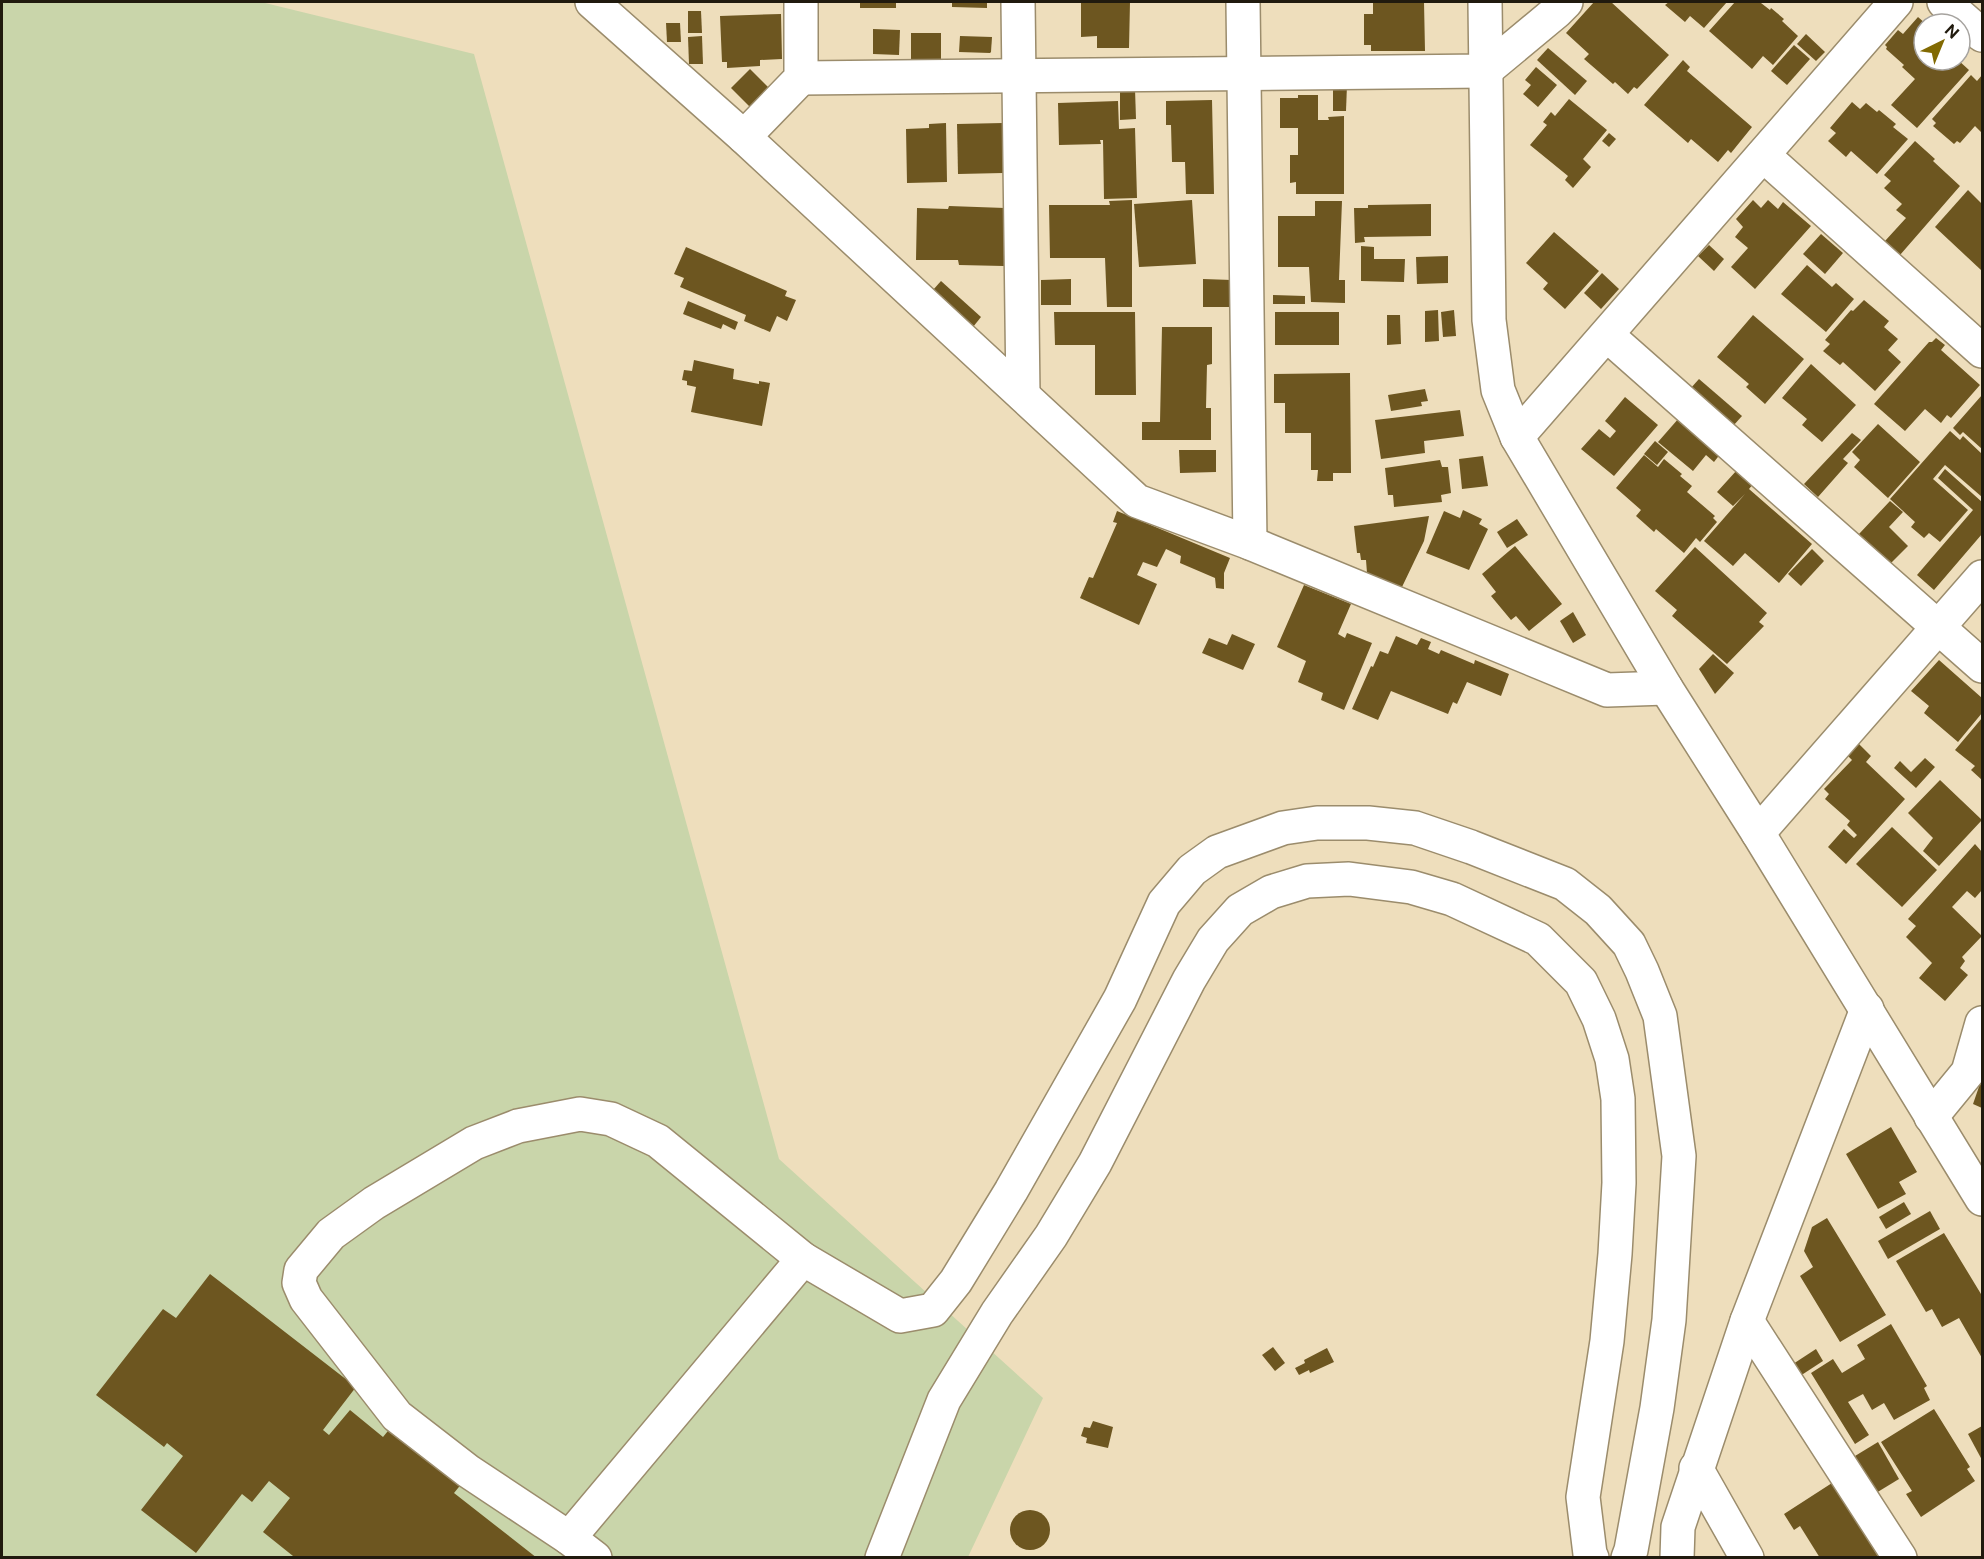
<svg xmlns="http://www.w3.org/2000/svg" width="1984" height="1559" viewBox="0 0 1984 1559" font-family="'Public Sans',sans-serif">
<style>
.green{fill:#c9d5aa}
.building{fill:#6d5620}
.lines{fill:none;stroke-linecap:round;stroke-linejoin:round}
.minor-casing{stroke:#9b8c6c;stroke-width:36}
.minor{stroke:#fff;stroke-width:33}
</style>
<rect width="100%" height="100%" fill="#eedebc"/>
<polygon class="green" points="2,2 261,2 474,54 779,1159 1043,1398 968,1557 2,1558"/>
<g class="building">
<rect x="860" y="2" width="36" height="6"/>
<polygon points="952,2 987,2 987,8 952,7"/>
<polygon points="1081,2 1130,2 1129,48 1097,48 1097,36 1081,37"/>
<polygon points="1373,2 1424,2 1425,51 1371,51 1371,45 1364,45 1364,14 1373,14"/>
<polygon points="1594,2 1611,2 1669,55 1637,89 1634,87 1628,94 1615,82 1613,84 1584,59 1589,54 1566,33"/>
<polygon points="1669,2 1727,2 1704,28 1690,16 1685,22 1665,5"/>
<polygon points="1735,2 1762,2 1761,3 1770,10 1771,8 1784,19 1782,21 1798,36 1773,65 1763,56 1752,69 1709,31"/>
<polygon points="688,11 701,11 702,33 688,33"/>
<polygon points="781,14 782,59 760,60 760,66 727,68 727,62 722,62 720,16"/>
<polygon points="1918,17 1926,24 1924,24 1924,60 1958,60 1969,70 1917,128 1891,105 1915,79 1902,67 1904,65 1886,49 1887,47 1885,45 1898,30 1903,34"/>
<polygon points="666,23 680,23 681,42 667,42"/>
<polygon points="873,29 900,30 899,55 873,54"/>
<rect x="911" y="33" width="30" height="29"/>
<polygon points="1806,34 1825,52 1816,61 1797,44"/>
<polygon points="702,36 703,64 689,64 688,37"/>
<polygon points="960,36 992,37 991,52 990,53 959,52"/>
<polygon points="1794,45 1810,59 1787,85 1771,71"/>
<polygon points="1548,48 1587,81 1575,95 1537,60"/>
<polygon points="1683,60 1690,67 1687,71 1752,127 1731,153 1728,150 1718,162 1691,139 1688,143 1644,105"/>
<polygon points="1536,67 1557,85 1538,107 1523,94 1531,85 1525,80"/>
<polygon points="750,69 769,88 750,107 731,88"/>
<polygon points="1971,75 1977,81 1982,75 1982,133 1975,126 1960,143 1957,141 1954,144 1933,126 1936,123 1932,119"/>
<polygon points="1347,85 1346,111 1333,111 1333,86"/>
<polygon points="1135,89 1136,119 1120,120 1120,90"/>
<polygon points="1298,95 1318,95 1318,120 1329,120 1328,117 1344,116 1344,194 1296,194 1296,182 1290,183 1290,155 1298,155 1298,128 1280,128 1280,98 1298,98"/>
<polygon points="1569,99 1607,130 1583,159 1591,167 1573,188 1565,180 1568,176 1530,145 1547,125 1543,122 1551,112 1555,116"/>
<polygon points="1212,100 1214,194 1186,194 1185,162 1172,162 1171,125 1166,125 1166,101"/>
<polygon points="1118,101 1119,129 1135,128 1137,198 1104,199 1103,140 1100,140 1101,144 1059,145 1058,103"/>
<polygon points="1852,102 1860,109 1866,103 1877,112 1879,110 1896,124 1893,127 1908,139 1877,174 1851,151 1846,157 1828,141 1836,133 1830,128"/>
<polygon points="946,123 947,182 907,183 906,129 929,128 929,124"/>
<polygon points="1003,123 1003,173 958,174 957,124"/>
<polygon points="1609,133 1616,139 1609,147 1602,141"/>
<polygon points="1915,141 1935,159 1933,161 1960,186 1900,255 1885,241 1906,218 1896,210 1902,204 1884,188 1891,181 1884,175"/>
<polygon points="1968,190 1982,204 1981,270 1935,227"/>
<polygon points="1132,200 1132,307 1107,307 1105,258 1050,258 1049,205 1110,205 1109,201"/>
<polygon points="1192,200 1196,264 1139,267 1134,204"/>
<polygon points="1753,200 1761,208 1768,200 1778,209 1783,202 1811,226 1755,289 1731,267 1748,248 1735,237 1743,227 1736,219"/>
<polygon points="1315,201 1342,201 1339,280 1345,280 1345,303 1311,302 1309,267 1278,267 1278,216 1315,216"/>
<polygon points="1431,204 1431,236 1364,237 1365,242 1355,243 1354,208 1368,208 1368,205"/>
<polygon points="949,206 1005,208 1004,266 959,265 958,260 916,260 917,208 948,209"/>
<polygon points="1554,232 1599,271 1565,309 1543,289 1548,283 1526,263"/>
<polygon points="1821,234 1843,253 1825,274 1803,254"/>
<polygon points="1709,245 1724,259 1714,271 1698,256"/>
<polygon points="1361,246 1374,247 1374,259 1405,259 1404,282 1361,281"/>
<polygon points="686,247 787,291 785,296 796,300 787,321 777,316 770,332 744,321 746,315 680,287 684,278 674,274"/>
<polygon points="1448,256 1448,283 1417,284 1416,257"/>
<polygon points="1807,265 1832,287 1836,283 1854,299 1826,332 1781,294"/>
<polygon points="1602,273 1619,289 1601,309 1584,293"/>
<polygon points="1071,279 1071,305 1041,305 1041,280"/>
<polygon points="1203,279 1232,280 1232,307 1203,307"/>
<polygon points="941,281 981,317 973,327 933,290"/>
<polygon points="1273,295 1305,296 1305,304 1273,304"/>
<polygon points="1864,300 1889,321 1884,327 1898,339 1888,350 1901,362 1875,391 1843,362 1840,365 1823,351 1830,344 1825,340 1851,310 1853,311"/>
<polygon points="688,301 738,322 735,330 723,324 721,329 683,314"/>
<polygon points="1438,310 1439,341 1425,342 1425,311"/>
<polygon points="1454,310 1456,336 1443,337 1441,312"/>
<polygon points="1054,312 1135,312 1136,395 1095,395 1095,345 1055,345"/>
<rect x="1275" y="312" width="64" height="33"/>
<polygon points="1387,315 1400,315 1401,344 1387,345"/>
<polygon points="1753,315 1804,359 1765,404 1746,387 1749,384 1717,357"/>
<polygon points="1162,327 1212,327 1212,364 1207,365 1206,408 1211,408 1211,440 1142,440 1142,422 1160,422"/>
<polygon points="1936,338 1945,345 1941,350 1980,385 1951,418 1947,415 1941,423 1925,409 1905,431 1874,404 1929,342 1932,342"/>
<polygon points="694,360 734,369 733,379 759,384 759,381 770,383 762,426 691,412 696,387 687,385 687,381 682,380 684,370 692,371"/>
<polygon points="1811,364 1856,405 1822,442 1802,425 1807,419 1782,398"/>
<polygon points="1350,373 1351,473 1333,473 1333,481 1317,481 1318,470 1311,470 1311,433 1285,433 1285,403 1274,403 1274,374"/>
<polygon points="1699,379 1742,416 1733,426 1690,389"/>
<polygon points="1425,389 1428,401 1421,402 1422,406 1391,411 1388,395"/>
<polygon points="1982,395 1982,449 1963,432 1960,435 1953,428"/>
<polygon points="1625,397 1658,425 1614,476 1581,449 1599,429 1610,438 1616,431 1605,421"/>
<polygon points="1460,410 1464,436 1424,441 1425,453 1381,459 1375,420"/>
<polygon points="1679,418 1721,453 1714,462 1706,455 1693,471 1658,442"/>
<polygon points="1878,424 1920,462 1888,498 1854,467 1860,460 1852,452"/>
<polygon points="1950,431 1960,440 1963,436 1982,454 1982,497 1945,465 1933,479 1968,510 1940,542 1929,533 1924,538 1911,527 1915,522 1890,499"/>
<polygon points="1852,433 1861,440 1843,459 1848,463 1818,497 1804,484"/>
<polygon points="1655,441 1668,452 1657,465 1644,454"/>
<polygon points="1179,450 1216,450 1216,472 1180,473"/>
<polygon points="1644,455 1658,467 1664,459 1682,474 1680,476 1692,486 1687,492 1715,516 1713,518 1717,522 1700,542 1696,538 1684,553 1656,529 1654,532 1636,516 1641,510 1616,488"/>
<polygon points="1483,456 1488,486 1462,489 1459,459"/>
<polygon points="1440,460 1442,467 1448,467 1451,493 1441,495 1442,502 1394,507 1393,495 1388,495 1385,468"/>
<polygon points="1945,469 1982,502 1982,534 1934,590 1917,575 1973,510 1938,478"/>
<polygon points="1737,470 1753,484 1749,489 1812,544 1779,583 1745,553 1733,566 1704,541 1745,494 1733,506 1717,492"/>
<polygon points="1890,501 1903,512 1889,527 1908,546 1891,563 1859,534"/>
<polygon points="1463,510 1482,519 1479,524 1488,529 1469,570 1426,553 1444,511 1460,518"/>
<polygon points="1117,511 1230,558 1224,573 1224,589 1216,588 1215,578 1180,563 1181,556 1166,549 1157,567 1143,562 1137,575 1157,584 1139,625 1080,598 1089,577 1093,578 1117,523 1113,522"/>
<polygon points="1429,516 1424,541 1402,587 1367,573 1366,560 1361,560 1360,553 1357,553 1354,526"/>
<polygon points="1517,519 1528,535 1507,548 1497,532"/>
<polygon points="1515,546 1562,604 1529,631 1516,616 1511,620 1491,596 1496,592 1482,574"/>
<polygon points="1695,547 1767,613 1759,622 1764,626 1727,664 1672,616 1677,610 1655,591"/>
<polygon points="1812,549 1824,561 1801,586 1788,574"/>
<polygon points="1304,585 1351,604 1338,634 1345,638 1347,633 1372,643 1344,710 1321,700 1323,693 1298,682 1306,661 1277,647"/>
<polygon points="1573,612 1586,635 1573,643 1560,621"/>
<polygon points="1232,634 1255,644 1243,670 1202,653 1209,638 1227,645"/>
<polygon points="1396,636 1417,645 1421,638 1431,642 1428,649 1439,654 1441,650 1474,664 1475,660 1509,674 1501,696 1467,682 1457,704 1453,702 1448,714 1391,691 1378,720 1352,709 1371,666 1373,667 1380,651 1388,654"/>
<polygon points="1713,654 1734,673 1715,694 1699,669"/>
<polygon points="1939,660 1982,698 1982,713 1958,742 1924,713 1929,706 1911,691"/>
<polygon points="1982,718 1982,780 1971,770 1975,766 1955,750"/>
<polygon points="1859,744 1871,756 1866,762 1905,799 1846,864 1828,847 1844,829 1854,838 1857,835 1847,825 1850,821 1825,799 1829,794 1824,789 1852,760 1848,756"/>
<polygon points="1925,758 1935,767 1916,788 1894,768 1900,761 1911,772"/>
<polygon points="1940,780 1982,820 1939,866 1923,851 1933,838 1908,813"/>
<polygon points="1892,827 1937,870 1902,907 1856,864"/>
<polygon points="1975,844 1982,852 1982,890 1975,898 1967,891 1952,907 1982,936 1962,957 1965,961 1960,968 1968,975 1945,1001 1919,978 1932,963 1906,937 1916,926 1908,919"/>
<polygon points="1982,1078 1982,1108 1973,1104"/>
<polygon points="1891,1127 1917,1172 1899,1182 1906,1194 1878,1209 1846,1154"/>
<polygon points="1904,1202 1911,1214 1886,1229 1879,1217"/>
<polygon points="1930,1211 1940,1229 1888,1259 1878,1241"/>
<polygon points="1827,1218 1886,1315 1840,1342 1800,1276 1813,1267 1804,1251 1812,1227"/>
<polygon points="1944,1233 1981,1294 1982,1293 1982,1358 1959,1318 1942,1327 1932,1309 1926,1312 1896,1261"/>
<polygon points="210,1274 356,1387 323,1430 329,1435 350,1410 383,1437 410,1404 480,1461 454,1493 537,1558 292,1558 293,1556 263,1532 290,1498 269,1481 252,1502 242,1494 196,1553 141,1510 183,1456 167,1443 164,1447 96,1395 163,1309 176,1318"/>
<polygon points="1891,1324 1927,1386 1924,1388 1930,1400 1894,1420 1884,1403 1872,1410 1863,1394 1848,1402 1869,1435 1855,1444 1811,1373 1833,1359 1842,1373 1865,1359 1857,1345"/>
<polygon points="1273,1347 1285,1363 1275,1371 1262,1355"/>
<polygon points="1327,1348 1334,1362 1310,1373 1309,1370 1299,1375 1295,1368 1305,1363 1304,1360"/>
<polygon points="1816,1349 1823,1361 1800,1376 1793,1364"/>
<polygon points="1934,1409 1970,1467 1967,1469 1975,1481 1921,1517 1906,1494 1912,1491 1881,1442"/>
<polygon points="1093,1421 1113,1427 1108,1448 1086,1443 1087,1438 1081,1436 1084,1427 1090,1428"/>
<polygon points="1982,1426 1982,1460 1968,1434"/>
<polygon points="1878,1442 1899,1479 1876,1493 1855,1456"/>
<polygon points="1832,1483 1879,1558 1820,1558 1800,1526 1794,1530 1784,1514"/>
<circle cx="1030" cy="1530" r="20"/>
</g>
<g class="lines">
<g class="minor-casing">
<g id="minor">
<polyline points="592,2 744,137 1137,501 1250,543 1607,690 1666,688"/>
<polyline points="1018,2 1023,395"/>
<polyline points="1243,2 1250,543"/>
<polyline points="1485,2 1489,320 1498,390 1517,437 1666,688 1758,833 1982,1199"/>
<polyline points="1944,2 1982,35"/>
<polyline points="801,78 1485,71 1556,12 1566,2"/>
<polyline points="744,137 801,78 801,2"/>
<polyline points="1763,155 1982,351"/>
<polyline points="1607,335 1982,666"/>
<polyline points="1517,437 1896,2"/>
<polyline points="1758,833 1982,577"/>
<polyline points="1931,1117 1968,1072 1982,1023"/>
<polyline points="1747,1321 1900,1558"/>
<polyline points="1696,1468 1747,1558"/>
<polyline points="569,1538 803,1259"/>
<polyline points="595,1558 569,1538 468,1471 397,1416 306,1299 299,1283 301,1270 331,1234 374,1203 474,1143 518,1126 580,1114 611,1119 658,1141 803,1259 900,1316 933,1310 956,1281 1011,1191 1120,999 1164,903 1192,870 1217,852 1283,828 1317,823 1368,823 1415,828 1471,847 1565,884 1598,910 1629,944 1642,971 1660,1016 1679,1156 1669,1320 1657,1408 1631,1550 1628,1558"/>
<polyline points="882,1558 944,1400 997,1313 1051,1236 1095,1163 1189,980 1213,940 1240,910 1271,892 1307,881 1349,879 1411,887 1452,899 1538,939 1581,982 1599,1019 1612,1059 1618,1099 1619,1183 1615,1254 1607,1341 1583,1497 1590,1554 1592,1558"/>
<polyline points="1677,1558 1678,1527 1747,1321 1867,1009"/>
</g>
</g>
<use href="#minor" class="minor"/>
</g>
<rect width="1984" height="1559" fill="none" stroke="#201a0e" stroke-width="6"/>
<g transform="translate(1942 42) rotate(43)"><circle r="28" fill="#ffffff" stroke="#a6a39f" stroke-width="1.5"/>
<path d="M0-4.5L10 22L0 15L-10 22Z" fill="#826a03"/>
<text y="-9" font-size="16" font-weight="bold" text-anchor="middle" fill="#201a0e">N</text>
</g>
</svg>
